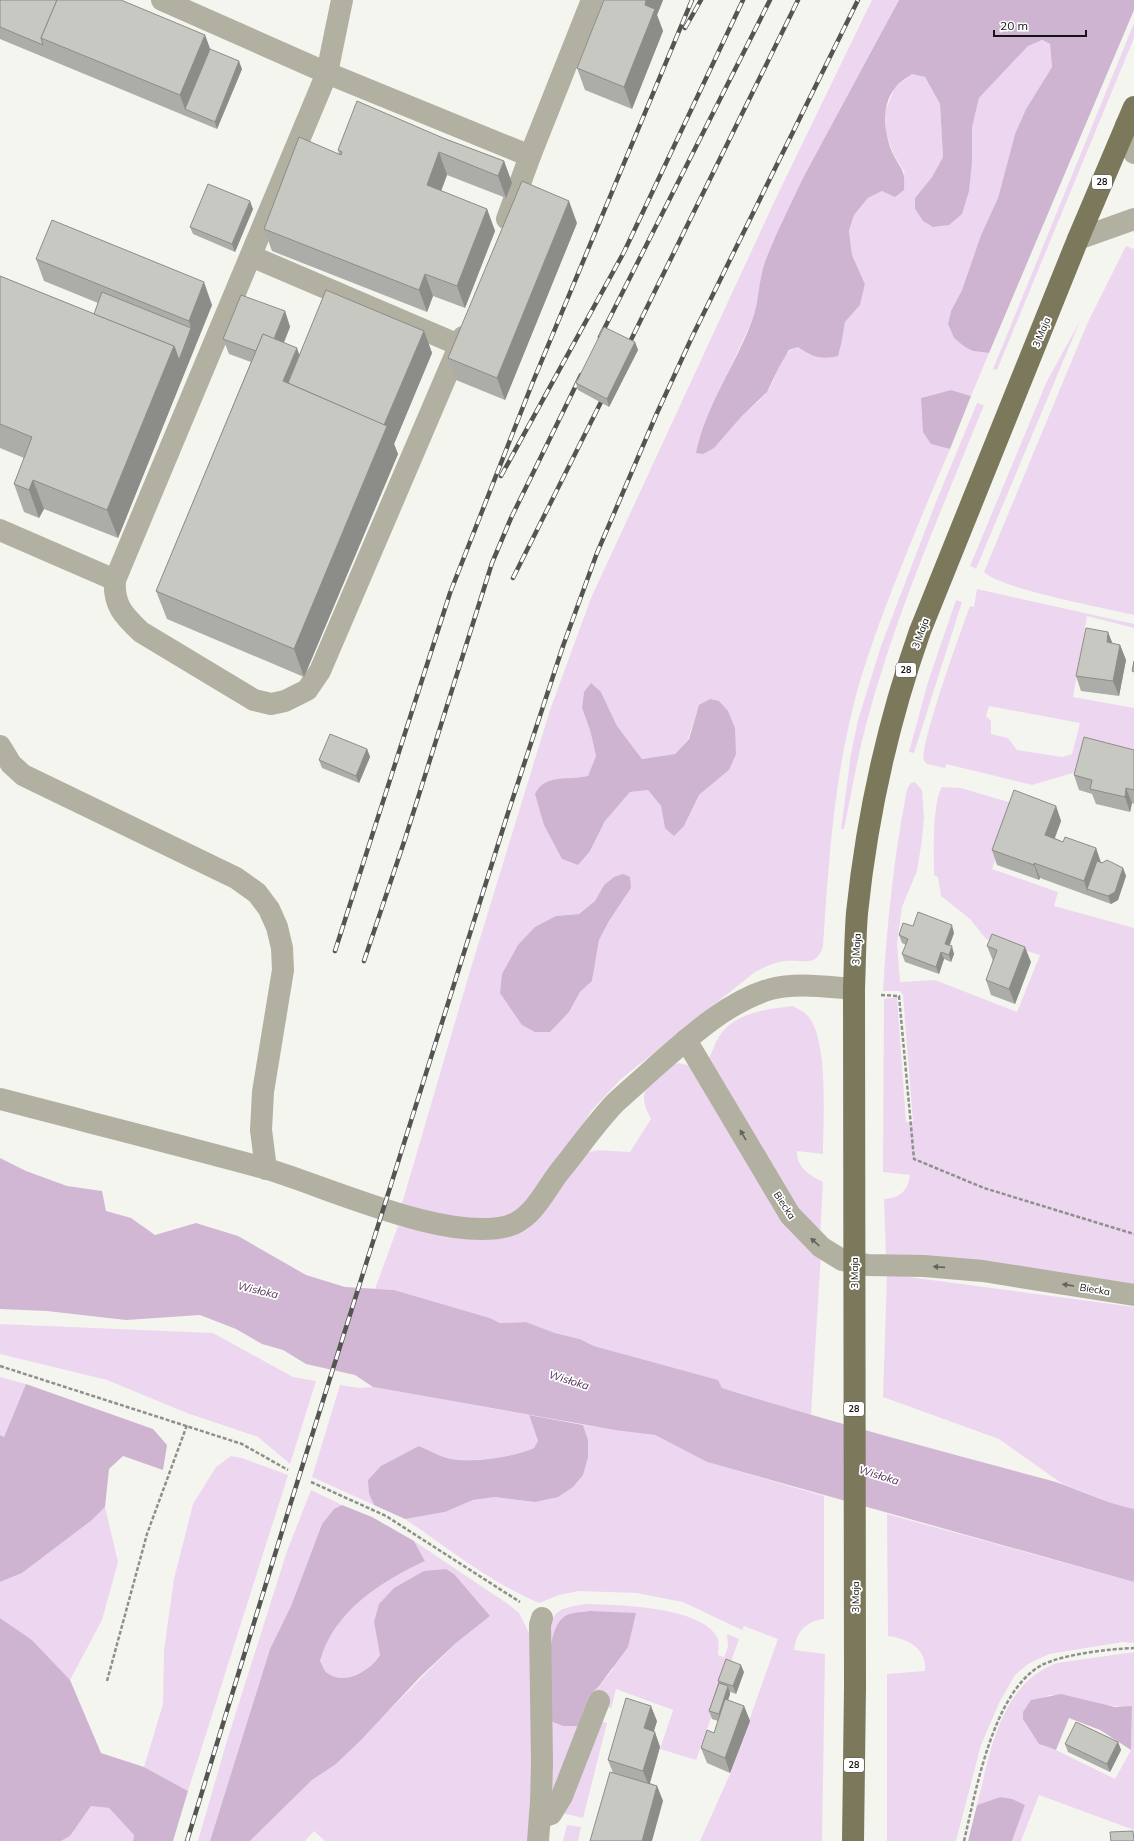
<svg xmlns="http://www.w3.org/2000/svg" width="1134" height="1841" viewBox="0 0 1134 1841" font-family="Mulish,sans-serif">
<style>
.green{fill:#edd7f0;fill-rule:evenodd}
.forest{fill:#ceb4d1}
.water{fill:#d1b7d4}
.lines{fill:none;stroke-linecap:round;stroke-linejoin:round}
.path{stroke:#8f8f8c;stroke-width:2.5;stroke-dasharray:4 2;stroke-linecap:butt}
.minor{stroke:#b2b0a1;stroke-width:22}
.major{stroke:#7b785b;stroke-width:22}
.rail-casing{stroke:#545451;stroke-width:4.5}
.rail{stroke:#fff;stroke-width:3;stroke-dasharray:9;stroke-linecap:butt}
.wall{fill:#acaca8}
.shaded-wall{fill:#8c8c88}
.building{fill:#c8c8c3;stroke:#8c8c88}
.oneway{fill:#64625a}
.labels{text-anchor:middle;stroke-width:3.5;stroke-linejoin:round;paint-order:stroke}
.shield{fill:#fff;stroke:#5b5b5a;stroke-width:1}
.shield-label{font-size:9px;font-weight:bold;fill:#151513}
.street-label{font-size:10px;fill:#151513;stroke:#fff}
.water-label{font-size:11px;font-style:italic;fill:#55325a;stroke:#fff}
</style>
<rect width="100%" height="100%" fill="#f5f5f0"/>
<g class="green">
<path d="M872 0H899L804 176 765 263 754 316 709 414 741 417C749 409 759 402 766 393 779 378 776 354 798 347L808 354 842 340 845 322 860 305 865 284 852 255 849 232 854 215 868 198 882 191 905 173 894 155 886 134 885 112 895 87 912 74 925 77 940 104 943 157 932 177 915 198V209L923 221 972 162V128L979 98 1028 46 1041 40 1050 44 1052 67 1026 109 1015 134 998 198 981 235 962 290 951 311 948 323 954 338 973 351 989 353 971 396 951 390 921 398 931 444 950 449C929 498 909 546 890 595 875 635 860 675 851 716 833 791 828 870 823 947 816 968 802 959 785 961 774 962 765 967 755 972L621 1079 592 1110 559 1161 514 1217 472 1221 401 1207 470 971 550 710 591 598 776 198ZM584 692H601L617 726 642 759 675 754 688 739 699 706 719 701C741 726 733 741 729 770L699 795 684 826 665 828 661 806 648 790 630 792 605 821 590 851 576 779 588 777 596 756 590 730 582 708ZM604 885 631 888 609 921 599 940 592 981 580 992 569 1012 556 916 579 914 595 901Z"/>
<polygon points="1134,23 1134,38 997,370 993,369"/>
<path d="M1126 246 1134 249V615C1105 608 1001 589 984 572L1087 324Z"/>
<polygon points="1080,321 976,569 970,566 1047,381"/>
<path d="M977 403 984 405C943 507 898 608 869 714 858 752 852 791 844 829H841L851 754 858 720 881 646 936 502Z"/>
<path d="M977 589 1134 624V628L1087 616 1073 697 1134 708V755L1032 785 946 764 945 768 927 764 924 761C919 746 962 628 970 606L974 607ZM989 706 1080 723 1072 754 1062 757 1017 750 1008 738 991 734V721L986 716Z"/>
<polygon points="956,600 962,602 914,753 909,752 928,682"/>
<path d="M915 782 922 790 924 817 922 840 917 871 902 907 897 944 900 982 935 980 1017 1012 1040 955 986 939 970 919 941 896 938 877 934 875C934 856 932 802 942 787L961 788 1015 804 992 869 1058 892 1054 906 1134 928V1290L886 1258 884 1199C900 1198 908 1191 910 1175L883 1172 884 999 897 997 906 1122H913L903 995 900 991H883C887 923 894 856 907 789L911 783Z"/>
<path d="M793 1006C798 1009 805 1012 808 1016 829 1040 823 1121 823 1154L797 1151C796 1167 810 1176 823 1182L820 1238 802 1223 709 1058C713 1051 715 1042 720 1035 736 1012 768 1009 793 1006Z"/>
<path d="M679 1063 697 1068 768 1199 789 1230 801 1242 821 1255 811 1415 722 1388 717 1380 594 1346 580 1339 555 1333 526 1322 500 1323 490 1318 394 1290 375 1289 398 1226 478 1239 510 1236 527 1230 585 1153 598 1150 630 1152 651 1119C641 1100 640 1090 658 1076 665 1070 670 1065 679 1063Z"/>
<polygon points="887,1274 1134,1307 1134,1509 1116,1505 1061,1483 999,1439 883,1397"/>
<polygon points="0,1324 213,1333 293,1377 316,1381 290,1464 258,1437 187,1413 107,1380 0,1354"/>
<polygon points="0,1377 26,1384 4,1437 0,1435"/>
<path d="M340 1385 359 1388 373 1387 529 1415 538 1441 535 1448C515 1457 473 1463 451 1459 440 1457 429 1450 419 1446L403 1456 369 1494 374 1505 312 1477Z"/>
<path d="M583 1425 655 1435 707 1462 824 1496V1619C806 1621 796 1632 794 1650L825 1654 822 1841H700L730 1774 778 1639 744 1626 742 1630 683 1602 636 1593 579 1591 559 1595 539 1603C491 1583 448 1548 405 1519L445 1512 473 1500 495 1497 535 1502 588 1440Z"/>
<polygon points="231,1456 242,1458 288,1475 188,1791 144,1767 163,1704 164,1650 174,1579 193,1504 216,1467"/>
<polygon points="311,1490 342,1505 334,1509 322,1524 291,1606 270,1649 210,1841 198,1841 226,1744 287,1551"/>
<polygon points="105,1507 118,1562 102,1620 70,1680 32,1640 0,1618 0,1582 22,1573 92,1520"/>
<path d="M887 1514 1134 1582V1643L1123 1642 1049 1654 1028 1664 1015 1675 999 1703 981 1745 956 1841H887V1674L925 1671C927 1648 908 1639 888 1636Z"/>
<path d="M414 1541 508 1604 519 1613 529 1633 536 1675 528 1841H325L314 1831 305 1841H250L312 1780 336 1764 456 1643 490 1616 374 1622 380 1655C370 1671 344 1687 326 1672 324 1670 322 1664 320 1661 334 1610 380 1582 425 1561Z"/>
<path d="M586 1604C617 1605 700 1606 717 1637 720 1642 718 1649 718 1655L724 1657 728 1647 727 1634 739 1639 696 1760 660 1749 673 1710 616 1689 611 1709 603 1702 589 1696 599 1686 613 1669 612 1613 591 1611 550 1648C551 1614 550 1609 586 1604Z"/>
<path d="M1134 1652V1830L1039 1795 1021 1841H1012L1025 1805 1000 1797 977 1805C990 1754 1000 1683 1057 1663ZM1050 1695C1076 1699 1107 1707 1132 1707L1131 1750 1115 1779 1056 1750 1043 1746 1031 1700 1041 1699Z"/>
<polygon points="550,1721 563,1726 578,1726 551,1801"/>
<polygon points="599,1721 607,1723 583,1818 562,1813"/>
<polygon points="91,1806 109,1808 134,1835 133,1841 61,1841 70,1836"/>
<polygon points="567,1825 581,1827 578,1841 563,1841"/>
</g>
<g class="forest">
<path d="M899 0H1134V10L989 353 973 351 965 347 954 338 948 324 951 311 962 290 981 235 998 198 1015 134 1026 109 1052 67 1050 44 1042 40 1028 46 979 98 972 128V162L969 191 962 214 949 225 933 227 923 221 915 209V198L932 177 943 157 940 104 925 77 912 74C907 78 899 82 895 88 880 107 884 135 894 156 903 172 905 170 904 190L895 197 882 191 868 198 854 215 849 231 852 255 865 284 860 305 845 322 842 340 838 356C821 360 812 357 798 347L789 350 779 367 767 392 741 417 714 448 703 454 696 453C706 404 738 362 754 315 759 298 759 279 765 262 776 233 791 204 804 176Z"/>
<polygon points="951,390 971,396 950,449 931,444 923,432 921,398"/>
<path d="M591 683 601 692 617 726 642 759 675 754 689 739 699 705 710 699 719 701 728 711 735 728 736 754 729 770 699 795 684 826 674 836 665 828 661 806 648 790 630 792 605 821 590 851 578 865 562 859 544 825 535 794C545 773 569 781 588 776L596 756 590 730 582 708 584 692Z"/>
<polygon points="623,874 630,877 631,888 609,921 599,940 592,981 580,992 569,1012 550,1032 535,1032 522,1025 500,993 502,974 518,945 535,927 556,916 579,914 595,901 604,885 614,877"/>
<polygon points="26,1384 153,1429 167,1445 163,1470 123,1456 109,1469 105,1507 92,1520 22,1573 0,1582 0,1435 4,1437"/>
<path d="M529 1415 583 1425 588 1440V1457L583 1475 573 1487 558 1497 535 1502 495 1497 473 1500 445 1512 405 1519 374 1505 369 1494 368 1480 381 1466 419 1446C429 1450 440 1457 451 1459 473 1463 515 1457 534 1448L538 1441Z"/>
<path d="M342 1505 372 1517 414 1541 425 1561C380 1582 334 1611 320 1661 322 1664 324 1670 326 1672 344 1687 370 1671 380 1655L374 1622 379 1604 394 1588 424 1571 446 1569 454 1574 490 1616 456 1643 420 1677 361 1740 336 1764 312 1780 250 1841H210L270 1649 291 1606 322 1524 334 1509Z"/>
<path d="M591 1611 636 1613 628 1647 599 1686 589 1696 578 1726H563L550 1721C550 1697 542 1627 567 1615 574 1612 584 1612 591 1611Z"/>
<polygon points="0,1618 32,1640 70,1680 101,1753 144,1767 188,1791 173,1841 133,1841 134,1835 109,1808 91,1806 70,1836 61,1841 0,1841"/>
<polygon points="1061,1694 1115,1707 1132,1706 1131,1750 1100,1730 1069,1718 1056,1750 1039,1744 1023,1719 1023,1712 1031,1700"/>
<polygon points="1000,1797 1012,1799 1025,1805 1012,1841 968,1841 977,1805"/>
</g>
<path class="water" d="M0 1158 26 1171 67 1186 102 1191 106 1211 131 1218 155 1235 196 1223 238 1236 306 1275 345 1287 394 1290 490 1318 500 1323 526 1322 555 1333 580 1339 594 1346 718 1380 722 1388C829 1421 937 1450 1045 1479 1076 1487 1103 1503 1134 1509V1582L707 1462 655 1435 615 1430 373 1387 355 1375 306 1364 283 1350 262 1344 236 1329 200 1315 126 1320 47 1311 0 1309Z"/>
<g class="lines">
<g class="path">
<polyline points="881,995 899,996 914,1159 984,1188 1134,1234"/>
<polyline points="0,1366 242,1444 288,1470"/>
<polyline points="311,1482 386,1516 520,1602"/>
<polyline points="107,1681 147,1534 187,1425"/>
<path d="M964 1841C976 1791 993 1691 1042 1665 1064 1654 1109 1649 1134 1648"/>
</g>
<g class="minor">
<polyline points="162,0 327,73 530,156 592,0"/>
<polyline points="1126,125 1129,142 1134,153"/>
<polyline points="507,219 530,156"/>
<polyline points="1078,239 1134,219"/>
<polyline points="251,256 459,345"/>
<polyline points="0,530 115,580 327,73 342,0"/>
<path d="M115 580C113 605 124 616 141 632L254 700 271 704 285 701 307 690 320 671 463 337"/>
<polyline points="0,746 11,764 23,775 236,878 257,893 269,909 277,927 282,948 283,970 263,1092 261,1130 266,1169"/>
<polyline points="686,1040 790,1215 821,1247 842,1260 868,1265 924,1266 983,1271 1134,1295"/>
<path d="M0 1099C88 1122 176 1144 264 1168 326 1186 446 1243 508 1226 533 1219 545 1190 560 1171 578 1149 595 1124 615 1103 628 1091 642 1079 655 1067 688 1038 728 1001 771 989 797 982 827 987 854 989"/>
<polyline points="540,1818 551,1814 562,1796 599,1701"/>
<polyline points="538,1841 541,1801 542,1763 540,1625 542,1618"/>
</g>
<path class="major" d="M853 1841 855 1688 854 989C855 963 855 938 857 913 867 816 888 722 920 631L1078 239 1134 107"/>
<g class="rail-casing">
<g id="rail">
<polyline points="685,28 701,0"/>
<polyline points="600,337 770,0"/>
<polyline points="626,350 798,0"/>
<polyline points="501,476 624,252 743,0"/>
<polyline points="513,578 606,392"/>
<polyline points="335,951 450,593 532,384 692,0"/>
<polyline points="364,961 405,839 492,563 511,518 581,375"/>
<polyline points="187,1841 292,1499 507,816 563,646 597,553 657,413 692,337 858,0"/>
</g>
</g>
<use href="#rail" class="rail"/>
</g>
<g class="wall">
<polygon points="0,0 205,35 210,49 242,69 217,129 0,39"/>
<polygon points="604,0 663,0 657,15 663,31 632,109 585,90 577,68"/>
<polygon points="443,138 504,161 512,183 506,198 447,175 441,191 487,209 495,231 465,308 433,296 427,312 272,251 264,229 339,155 338,150"/>
<polygon points="253,209 235,252 193,234 190,227"/>
<polygon points="577,223 505,400 456,380 448,358"/>
<polygon points="36,259 212,305 118,538 44,509 39,518 24,512 14,484 24,458 0,448 0,276 94,314 98,303 44,281"/>
<polygon points="285,311 290,327 284,343 299,355 424,331 432,353 394,444 398,454 304,677 167,619 156,591 251,362 229,354 223,339"/>
<polygon points="635,342 638,350 609,407 578,390 576,383"/>
<polygon points="1112,643 1120,645 1126,660 1119,696 1081,691 1076,676"/>
<polygon points="367,749 370,757 359,783 322,768 319,760"/>
<polygon points="1134,750 1134,804 1132,803 1130,812 1096,804 1092,794 1079,790 1074,775"/>
<polygon points="1056,806 1061,821 1055,838 1063,842 1096,848 1101,862 1123,868 1126,876 1118,900 1111,904 1040,878 1039,880 997,865 992,850"/>
<polygon points="913,926 954,933 950,945 954,954 951,962 944,959 939,974 905,962 902,954 906,945 902,943 899,935"/>
<polygon points="987,946 1031,962 1015,1004 991,995 986,980 993,961"/>
<polygon points="744,1672 736,1694 730,1692 730,1694 728,1700 744,1706 750,1721 730,1773 707,1763 701,1748 714,1733 718,1721 712,1719 709,1711 718,1683 718,1681"/>
<polygon points="657,1721 654,1731 660,1747 650,1783 657,1786 663,1801 613,1773 608,1760"/>
<polygon points="1118,1742 1121,1750 1110,1772 1068,1752 1065,1744"/>
</g>
<g class="shaded-wall">
<polygon points="646,0 663,0 657,15 663,31 632,109 624,87 645,5"/>
<polygon points="205,35 213,57 185,109 180,95"/>
<polygon points="239,61 242,69 217,129 215,122"/>
<polygon points="439,152 447,175 435,207 427,185"/>
<polygon points="504,161 512,183 506,198 498,176"/>
<polygon points="250,201 253,209 235,252 232,244"/>
<polygon points="569,201 577,223 505,400 497,378"/>
<polygon points="487,209 495,231 465,308 457,286"/>
<polygon points="425,274 433,296 427,312 419,290"/>
<polygon points="204,282 212,305 118,538 107,510 174,346 191,328 189,321"/>
<polygon points="285,311 290,327 275,363 270,348"/>
<polygon points="424,331 432,353 394,444 398,454 304,677 294,649 382,429"/>
<polygon points="635,342 638,350 609,407 607,399"/>
<polygon points="297,348 307,377 300,394 283,381"/>
<polygon points="33,480 44,509 39,518 29,490"/>
<polygon points="1108,632 1114,647 1107,642"/>
<polygon points="1120,645 1126,660 1119,696 1113,681"/>
<polygon points="367,749 370,757 359,783 356,776"/>
<polygon points="1126,788 1132,803 1130,812 1125,797"/>
<polygon points="1056,806 1061,821 1050,850 1045,835"/>
<polygon points="1096,848 1101,864 1087,889 1089,896 1084,881"/>
<polygon points="1034,863 1040,878 1039,880 1034,865"/>
<polygon points="1123,868 1126,876 1118,900 1111,904 1108,896"/>
<polygon points="952,925 954,933 947,951 945,944"/>
<polygon points="952,946 954,954 951,962 949,955"/>
<polygon points="1025,947 1031,962 1015,1004 1009,989"/>
<polygon points="941,952 944,959 939,974 936,967"/>
<polygon points="741,1665 744,1672 736,1694 733,1686"/>
<polygon points="728,1686 730,1694 721,1722 719,1714"/>
<polygon points="651,1706 657,1721 650,1743 644,1728"/>
<polygon points="744,1706 750,1721 730,1773 725,1758"/>
<polygon points="655,1732 660,1747 649,1786 643,1771"/>
<polygon points="1118,1742 1121,1750 1110,1772 1107,1764"/>
<polygon points="657,1786 663,1801 652,1841 642,1841"/>
</g>
<g class="building">
<polygon points="0,0 57,0 41,38 43,45 0,27"/>
<polygon points="57,0 121,0 205,35 180,95 41,38"/>
<polygon points="604,0 646,0 645,5 655,9 624,87 577,68"/>
<polygon points="210,49 239,61 215,122 185,109"/>
<polygon points="357,101 443,138 504,161 498,176 439,152 427,185 487,209 457,286 425,274 419,290 264,229 299,137 341,155 342,152 338,150"/>
<polygon points="522,181 569,201 497,378 448,358"/>
<polygon points="208,184 250,201 232,244 190,227"/>
<polygon points="52,220 204,282 189,321 36,259"/>
<polygon points="0,276 174,346 107,510 33,480 29,490 14,484 32,437 0,424"/>
<polygon points="326,290 424,331 384,425 288,383"/>
<polygon points="102,292 191,328 179,360 174,346 94,314"/>
<polygon points="241,295 285,311 274,339 263,334 256,351 223,339"/>
<polygon points="604,327 635,342 607,399 576,383"/>
<polygon points="263,334 297,348 283,381 387,426 294,649 156,591"/>
<polygon points="1086,628 1108,632 1107,642 1120,645 1113,681 1076,676"/>
<polygon points="1134,661 1134,672 1132,671"/>
<polygon points="330,734 367,749 356,776 319,760"/>
<polygon points="1084,737 1134,750 1134,790 1126,788 1125,797 1090,789 1092,780 1074,775"/>
<polygon points="1014,790 1056,806 1045,835 1063,842 1065,837 1096,848 1084,881 1034,863 1034,865 992,850"/>
<polygon points="1107,860 1123,868 1115,892 1108,896 1087,889 1097,861 1102,863"/>
<polygon points="918,912 952,925 945,944 952,946 949,955 941,952 936,967 902,954 908,939 899,935 903,923 913,926"/>
<polygon points="992,934 1025,947 1009,989 986,980 997,950 987,946"/>
<polygon points="726,1659 741,1665 733,1686 718,1681"/>
<polygon points="719,1683 728,1686 719,1714 709,1711"/>
<polygon points="626,1698 651,1706 644,1728 655,1732 643,1771 608,1760"/>
<polygon points="725,1699 744,1706 725,1758 701,1748 707,1730 714,1733"/>
<polygon points="1076,1722 1118,1742 1107,1764 1065,1744"/>
<polygon points="610,1772 657,1786 642,1841 590,1841"/>
<polygon points="1133,1831 1134,1841 1111,1841 1110,1832"/>
</g>
<defs><path id="oneway-solid" d="M-6-.8H1V-3.2L6.5 0L1 3.2V.8H-6Z"/></defs>
<g class="oneway">
<use href="#oneway-solid" transform="translate(743 1135) rotate(-120)"/>
<use href="#oneway-solid" transform="translate(815 1242) rotate(-138)"/>
<use href="#oneway-solid" transform="translate(939 1267) rotate(-176)"/>
<use href="#oneway-solid" transform="translate(1068 1285) rotate(-171)"/>
</g>
<g class="labels">
<g class="shield">
<rect x="1092" y="175" width="20" height="14" rx="3"/>
<rect x="896" y="663" width="20" height="14" rx="3"/>
<rect x="844" y="1402" width="20" height="14" rx="3"/>
<rect x="844" y="1758" width="20" height="14" rx="3"/>
</g>
<g class="shield-label">
<text x="1102" y="185">28</text>
<text x="906" y="673">28</text>
<text x="854" y="1412">28</text>
<text x="854" y="1768">28</text>
</g>
<g class="street-label">
<text transform="translate(1041 332) rotate(-68)" y="4">3 Maja</text>
<text transform="translate(920 633) rotate(-70)" y="4">3 Maja</text>
<text transform="translate(856 949) rotate(-87)" y="4">3 Maja</text>
<text transform="translate(785 1205) rotate(57)" y="4">Biecka</text>
<text transform="translate(854 1273) rotate(-90)" y="4">3 Maja</text>
<text transform="translate(1095 1289) rotate(9)" y="4">Biecka</text>
<text transform="translate(855 1597) rotate(-90)" y="4">3 Maja</text>
</g>
<g class="water-label">
<text transform="translate(258 1290) rotate(13)" y="4">Wisłoka</text>
<text transform="translate(569 1380) rotate(17)" y="4">Wisłoka</text>
<text transform="translate(879 1475) rotate(17)" y="4">Wisłoka</text>
</g>
</g>
<path d="M994 30v6h92v-6" fill="none" stroke="#151513" stroke-width="2"/>
<text x="1000" y="30" font-size="12" fill="#151513" stroke="#ffffff" stroke-width="3" paint-order="stroke">20 m</text>
</svg>
